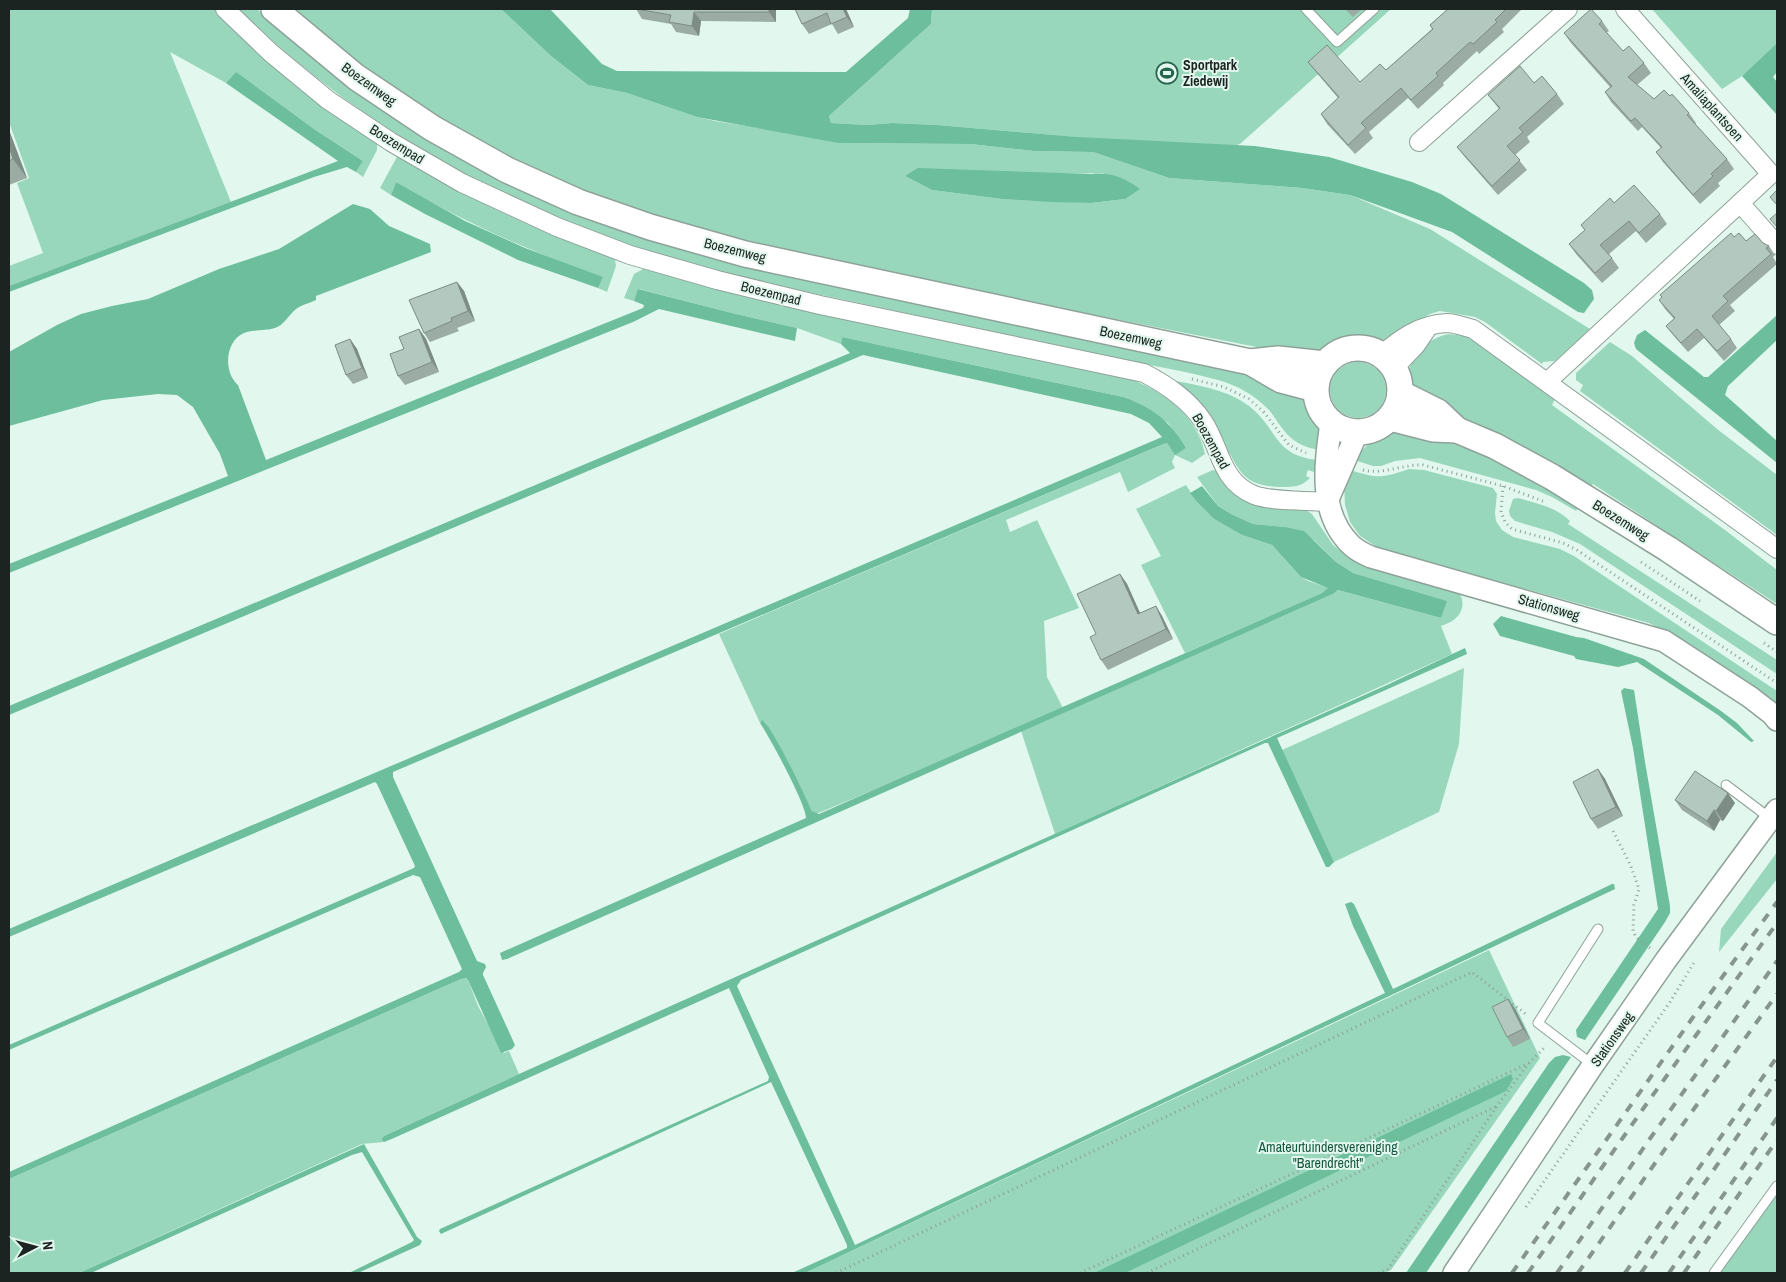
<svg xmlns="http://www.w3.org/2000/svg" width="1786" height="1282" viewBox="0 0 1786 1282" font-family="'Archivo Narrow',sans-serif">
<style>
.green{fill:#98d7bc;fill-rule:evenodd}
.water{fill:#6cbe9d}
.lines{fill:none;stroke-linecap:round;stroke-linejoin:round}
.service-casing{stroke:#8ea299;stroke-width:11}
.minor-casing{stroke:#8ea299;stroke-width:20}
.tertiary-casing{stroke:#8ea299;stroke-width:24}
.secondary-casing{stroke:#8ea299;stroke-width:28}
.path{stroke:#8f9f98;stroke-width:3;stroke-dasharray:1 4;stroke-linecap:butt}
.service{stroke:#fff;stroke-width:9}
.minor{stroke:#fff;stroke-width:18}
.tertiary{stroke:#fff;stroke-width:21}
.secondary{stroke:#fff;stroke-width:25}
.rail{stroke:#86958f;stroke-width:4;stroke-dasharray:9 9;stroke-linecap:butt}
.wall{fill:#9aaca3}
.shaded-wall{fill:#7d8c85}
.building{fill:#b3c8be;stroke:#7d8c85}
.labels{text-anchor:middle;stroke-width:4;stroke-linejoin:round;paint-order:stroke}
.poi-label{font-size:14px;font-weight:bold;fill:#1c2421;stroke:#e2f8ee;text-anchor:start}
.street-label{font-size:14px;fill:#1c2421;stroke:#e2f8ee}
.park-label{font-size:14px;fill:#185842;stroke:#e2f8ee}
</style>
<rect width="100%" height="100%" fill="#e2f8ee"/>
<g class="green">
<polygon points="9,9 215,9 243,35 377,143 377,150 363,177 356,172 363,161 314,129 236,73 226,83 170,52 231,202 9,286 9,266 43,253 17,183 29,178 9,122"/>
<path d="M238 9H257L313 59 356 91 518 188 1257 376 1303 398 1319 430 1321 450C1304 448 1292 442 1282 428 1277 422 1274 415 1268 409 1253 394 1238 386 1218 380 1189 372 1159 367 1129 361 1033 340 937 320 841 299 765 283 687 268 613 240 473 188 346 114 238 9Z"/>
<path d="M295 9H501L551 56 588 85 627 93 697 117 715 121 791 133 838 143 970 144 1034 151 1093 152 1169 178 1302 188 1350 195 1430 229 1590 329 1555 361 1543 362 1542 364 1485 322 1475 317 1440 311 1430 314 1385 340 1350 338 1311 353H1287L1013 299 720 235 593 195 515 160 431 114 356 62ZM1103 173 1125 199 1091 203 1002 199 932 190 905 176Z"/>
<polygon points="932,9 1391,9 1240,144 1234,146 1099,139 937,125 892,123 868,125 831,123 829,116 931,24"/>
<polygon points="1652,9 1777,9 1777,43 1742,76 1722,89"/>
<path d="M398 155C466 200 540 231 615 259L616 266 607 292 598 288 602 277C529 251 463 222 396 182L391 195 380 188Z"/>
<path d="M645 268 1119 375C1157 387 1197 412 1205 454L1192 463 1175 455 1172 462 1175 468 1128 492 1120 472 1006 520 1010 532 1037 520 1079 608 1044 621 1047 677 1063 708 891 783 816 814 812 811 765 722 761 721 760 723 719 634 1161 445 1167 443 1175 454 1186 448 1168 423 1123 397 842 337 841 344 797 328 732 313 639 289 634 301 624 298 634 274Z"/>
<path d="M1450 334 1465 336 1472 339 1555 399 1552 405 1725 530 1777 570V604L1593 484 1590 487 1527 449 1425 398C1420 393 1415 389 1412 383 1401 360 1430 336 1450 334Z"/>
<polygon points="1610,342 1632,356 1717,429 1777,475 1777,535 1580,391 1583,385 1576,380 1576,373"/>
<circle cx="1358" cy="390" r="28"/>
<path d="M1176 381C1201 386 1228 390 1249 406 1278 428 1273 456 1319 460L1317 473 1308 470 1306 476 1310 478C1301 487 1294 487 1282 487 1253 486 1243 480 1230 454H1228C1214 420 1203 404 1176 381Z"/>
<path d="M1403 430C1420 431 1435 437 1451 443 1500 459 1535 481 1579 507L1576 511 1552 497 1536 490 1420 458 1395 461 1381 466H1373L1354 460C1366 442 1382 435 1403 430Z"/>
<path d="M1409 469 1424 470 1493 488 1497 494 1495 513 1496 521 1502 530 1513 537 1560 549 1574 556 1777 691V703L1690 644 1649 623 1380 549 1360 536 1350 522 1345 505 1344 485 1350 470C1379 479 1381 478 1409 469Z"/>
<path d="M1213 470 1216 471 1232 491 1242 498 1304 509 1312 514 1333 545 1349 558 1369 567 1457 591C1465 598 1464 611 1456 618 1452 622 1446 624 1441 626L1452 654 1055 834 1021 731 1333 594 1338 590 1441 618 1446 601 1353 573 1336 562 1314 540 1285 527 1253 524 1231 514 1218 506 1197 477Z"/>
<polygon points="1186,485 1197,502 1214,519 1242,535 1272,545 1301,577 1308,581 1329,588 1322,593 1185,653 1141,565 1161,556 1136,509"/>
<path d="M1518 498C1536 503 1556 507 1570 521L1568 524 1777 660V674L1580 544 1552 532 1515 521 1510 516 1509 511 1513 499Z"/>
<polygon points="1464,668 1459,744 1439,812 1334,862 1282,750"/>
<polygon points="1777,852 1777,879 1719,952 1721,929"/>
<polygon points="1489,950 1540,1058 1391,1270 1384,1273 805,1273"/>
<polygon points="466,978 468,980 478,1006 504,1053 509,1051 519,1074 384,1136 381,1139 384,1142 362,1144 79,1273 9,1273 9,1179 461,979"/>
<polygon points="1777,1184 1777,1273 1718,1273"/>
</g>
<g class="water">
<polygon points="501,9 550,9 602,64 617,71 821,72 846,72 908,18 910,9 932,9 931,24 829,116 831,123 868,125 892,123 937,125 1078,137 1255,146 1329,157 1412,182 1441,194 1584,283 1592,290 1594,299 1584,313 1578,312 1452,232 1350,195 1302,188 1169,178 1093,152 1034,151 970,144 838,143 697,117 627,93 588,85 551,56"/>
<polygon points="1777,43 1777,72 1773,77 1777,82 1777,115 1742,76"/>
<polygon points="236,72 314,129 363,161 356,172 347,167 314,177 9,292 9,286 338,161 226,83"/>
<path d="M918 168 1092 174C1110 172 1125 178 1140 189L1125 199 1091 203 1051 202 1002 199 932 190 905 176Z"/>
<polygon points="396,182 465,221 525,248 603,277 598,288 518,260 425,214 391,195"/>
<path d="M353 204 370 209 389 226 430 244 431 252 316 296V300C310 303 300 305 295 310 289 315 284 325 275 328 265 331 255 329 244 333 225 341 223 372 238 385L266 460 643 308 644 305 634 301 638 289 732 313 797 328 795 341 659 309 633 322 9 573V564L228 476 220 454 193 407 177 395 158 394 103 400 9 426V352L57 325 81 314 112 306 148 299 219 269 279 249Z"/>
<polygon points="1777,315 1777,340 1728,386 1725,395 1777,441 1777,463 1636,349 1634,343 1637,335 1645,330 1704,377 1708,377"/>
<path d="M842 337 1123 397C1153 408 1170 421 1186 448L1175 455 1167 443 1161 445 393 772V777L477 961 485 964 486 967 483 973V975L515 1045 512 1049 501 1053 468 980 466 978 461 979 9 1179V1172L459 972 462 969 420 877 413 875 9 1050V1045L414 868 415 866 377 784 375 782 9 937V929L1162 437 1149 423 1131 414 863 355 9 715V706L850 353 841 344Z"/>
<path d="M1202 486 1218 506 1231 514 1253 524 1285 527 1304 531 1336 562 1353 573 1447 601 1441 618 1338 590 1333 594 507 959 502 960 500 953 806 818C806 804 770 738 760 723L762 720C772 725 805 796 812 811L819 814 1322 593 1328 588 1301 577 1272 545 1242 535 1214 519 1197 502 1190 493Z"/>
<polygon points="1501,616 1576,637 1584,638 1644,659 1721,711 1737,723 1754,741 1751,742 1718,715 1637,662 1618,667 1576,659 1574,656 1500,636 1493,624"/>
<polygon points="1465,648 1467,654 1277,738 1334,862 1329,867 1326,867 1268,743 1265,743 741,980 737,986 855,1245 1385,993 1353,926 1345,904 1351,902 1354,904 1393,989 1612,884 1614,884 1615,889 805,1273 792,1273 847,1248 847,1245 771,1082 443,1233 441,1234 439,1231 440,1229 768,1081 769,1077 729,988 394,1138 384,1142 381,1139 384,1136 519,1074 1389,684"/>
<polygon points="1624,688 1634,690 1645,762 1670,906 1670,913 1665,922 1585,1040 1577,1037 1576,1030 1658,909 1633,748 1621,691"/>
<polygon points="1563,1055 1571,1057 1426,1273 1406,1273 1549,1063 1555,1057"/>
<polygon points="1511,1074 1513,1079 1506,1091 1125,1273 1094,1273"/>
<polygon points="364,1144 417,1237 422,1241 420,1245 358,1273 349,1273 412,1242 414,1240 362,1152 352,1155 91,1273 79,1273"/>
</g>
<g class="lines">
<g class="service-casing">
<g id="service">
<polyline points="1306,9 1337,42 1374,9"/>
<polyline points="1726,785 1771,819"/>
<polyline points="1593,1065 1538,1023 1598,929"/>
<polyline points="1714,1273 1777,1186"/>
</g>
</g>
<g class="minor-casing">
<g id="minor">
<path d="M225 9 271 53 328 100 391 142 462 183 557 227 630 255 717 280 820 305 1144 373C1167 385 1188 399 1203 421 1221 448 1220 481 1254 495 1274 502 1305 500 1327 502"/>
<polyline points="1625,9 1771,174 1740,203 1777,245"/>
<polyline points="1419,142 1568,9"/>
<path d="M1381 355C1400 339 1420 324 1447 323 1455 323 1465 327 1473 329L1777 549"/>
<polyline points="1394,368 1416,345 1429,326"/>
<polyline points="1547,382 1740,203"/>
</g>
</g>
<g class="tertiary-casing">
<g id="tertiary">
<path d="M1331 423C1325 464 1318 513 1351 545 1356 550 1364 554 1371 557L1664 641 1750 697 1772 714 1777 720"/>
<polyline points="1329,497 1357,433"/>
<polyline points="1454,1273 1593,1065 1666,960 1777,810"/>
</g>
</g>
<g class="secondary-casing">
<g id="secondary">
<polyline points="274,9 356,77 432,128 507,170 578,202 650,227 745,254 1250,362 1281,380 1315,389"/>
<circle cx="1358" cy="390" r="42"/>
<polyline points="1250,362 1278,359 1325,364"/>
<polyline points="1400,393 1438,412 1457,430 1495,446 1552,477 1668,549 1777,622"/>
<polyline points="1390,418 1433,429 1457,430"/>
</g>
</g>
<g class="path">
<polyline points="1192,379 1224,387 1249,399 1263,411 1289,445 1306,453"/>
<path d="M1363 470C1383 475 1403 464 1423 465L1503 486 1545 502"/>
<polyline points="1503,486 1501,512 1505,522 1512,529 1563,543 1577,550 1777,683"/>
<polyline points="1641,562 1700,601"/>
<polyline points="1764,643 1777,652"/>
<polyline points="1613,831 1630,864 1639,889 1634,905 1633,931 1636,937 1650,948"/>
<polyline points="1526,1207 1670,1002 1695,961"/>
<polyline points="836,1273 1472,972 1527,1015"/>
<polyline points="1080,1273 1529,1063"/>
<polyline points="1147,1273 1497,1106"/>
<polyline points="1378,1273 1388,1269 1497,1106 1529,1063 1546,1046"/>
</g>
<use href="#service" class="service"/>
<use href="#minor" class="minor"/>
<use href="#tertiary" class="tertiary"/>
<use href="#secondary" class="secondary"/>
<g class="rail">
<polyline points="1512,1273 1696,1013 1777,902"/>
<polyline points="1528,1273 1650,1099 1777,923"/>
<polyline points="1557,1273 1649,1140 1777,961"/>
<polyline points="1578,1273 1665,1149 1777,994"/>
<polyline points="1625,1273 1777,1057"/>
<polyline points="1641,1273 1777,1080"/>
<polyline points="1669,1273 1777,1118"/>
<polyline points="1684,1273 1777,1140"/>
</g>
</g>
<g class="wall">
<polygon points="636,9 776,9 776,22 701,21 699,36 676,32 671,24 642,19"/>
<polygon points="795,9 846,9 854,27 838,34 832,24 809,34 802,24"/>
<polygon points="1345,9 1362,9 1353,17"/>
<polygon points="1448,9 1522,9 1502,29 1504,32 1479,54 1477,51 1443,83 1444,85 1418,109 1408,98 1369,132 1373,138 1355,154 1327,124 1321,114 1338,98 1315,71 1308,62 1360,82 1386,70 1432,29 1430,25"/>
<polygon points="1602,21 1609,31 1606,33 1623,51 1644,63 1651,73 1637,85 1654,99 1670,96 1689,113 1696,123 1695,124 1727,159 1734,169 1718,183 1720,186 1700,204 1663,162 1656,152 1661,148 1642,127 1638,131 1611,102 1605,92 1610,87 1571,43 1564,33"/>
<polygon points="1534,83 1557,94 1564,104 1527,137 1530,142 1515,155 1527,170 1498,195 1464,156 1457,147 1499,109 1488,95"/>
<polygon points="9,130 27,178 9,185"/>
<polygon points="1614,203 1660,214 1667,224 1646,243 1636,231 1609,254 1619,268 1602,283 1576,254 1569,244 1585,230 1581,225"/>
<polygon points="1734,237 1746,241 1763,243 1769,246 1775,255 1773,257 1777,264 1730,305 1735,311 1719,325 1731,339 1737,348 1724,361 1704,338 1688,352 1673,335 1666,326 1674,319 1665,309 1659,300"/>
<polygon points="457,282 464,291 475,321 457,328 459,331 430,342 424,333"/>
<polygon points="419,329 426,339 439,372 405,385 398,376 404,349"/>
<polygon points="350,339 357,349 368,378 353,384 346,375"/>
<polygon points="1120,574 1127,584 1140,613 1156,606 1162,616 1173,639 1108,670 1101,660 1096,634"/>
<polygon points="1598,769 1605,779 1623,816 1598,829 1591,819"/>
<polygon points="1675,800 1735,803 1723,821 1720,820 1714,831 1682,810"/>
<polygon points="1515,1009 1530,1039 1513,1047 1507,1037"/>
</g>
<g class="shaded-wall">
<polygon points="769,9 776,9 776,22 769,12"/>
<polygon points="843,9 846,9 854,27 847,17"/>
<polygon points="694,12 701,21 699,36 692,26"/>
<polygon points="9,130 27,178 13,159 9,146"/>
<polygon points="457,282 464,291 475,321 468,311"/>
<polygon points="419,329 426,339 439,372 432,362"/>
<polygon points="350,339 357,349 368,378 362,368"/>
<polygon points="1120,574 1127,584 1145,624 1138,614"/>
<polygon points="1156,606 1162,616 1173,639 1166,629"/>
<polygon points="1598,769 1605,779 1623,816 1616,807"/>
<polygon points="1728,793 1735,803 1723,821 1716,811"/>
<polygon points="1714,810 1720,820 1714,831 1707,821"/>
<polygon points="1508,999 1515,1009 1530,1039 1523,1029"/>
</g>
<g class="building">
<polygon points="636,9 769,9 769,12 694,12 692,26 669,22 671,15"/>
<polygon points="795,9 843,9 847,17 831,24 827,13 802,24"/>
<polygon points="1448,9 1506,9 1495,20 1497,22 1473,44 1470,42 1436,73 1438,76 1411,100 1401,88 1361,123 1366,128 1348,145 1321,114 1339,97 1308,62 1327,45 1360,82 1380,64 1386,70 1433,29 1430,25"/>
<polygon points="1591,9 1602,21 1599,24 1623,51 1629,46 1644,63 1628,77 1654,99 1664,90 1670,96 1672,94 1689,113 1687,115 1727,159 1711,174 1713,176 1693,195 1656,152 1662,147 1635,118 1631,121 1605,92 1612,86 1564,33"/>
<polygon points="1520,66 1534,83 1542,76 1557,94 1519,128 1523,132 1507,146 1520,160 1492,186 1457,147 1500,108 1488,95"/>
<polygon points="9,146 13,159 9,161"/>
<polygon points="1634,185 1660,214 1639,233 1629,221 1600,245 1612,258 1595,273 1569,244 1585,230 1581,225 1610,198 1614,203"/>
<polygon points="1777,190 1777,205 1770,197"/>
<polygon points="1777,213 1777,227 1770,219"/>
<polygon points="1731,233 1734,237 1739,233 1746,241 1755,234 1763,243 1769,246 1766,248 1771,254 1723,296 1728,301 1712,316 1731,339 1717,351 1697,329 1681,343 1666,326 1675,318 1659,300 1662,297 1660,295"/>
<polygon points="457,282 468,311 451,318 452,321 424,333 409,300"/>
<polygon points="419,329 432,362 398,376 390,354 404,349 399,337"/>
<polygon points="350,339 362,368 346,375 335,345"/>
<polygon points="1120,574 1138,614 1156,606 1166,629 1101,660 1090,637 1096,634 1077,594"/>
<polygon points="1598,769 1616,807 1591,819 1573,782"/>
<polygon points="1695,771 1728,793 1716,811 1714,810 1707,821 1675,800"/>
<polygon points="1508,999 1523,1029 1507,1037 1492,1007"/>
</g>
<defs>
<g id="stadium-ring" transform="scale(1.125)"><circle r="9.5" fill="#e2f8ee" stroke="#27634d" stroke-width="1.5"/><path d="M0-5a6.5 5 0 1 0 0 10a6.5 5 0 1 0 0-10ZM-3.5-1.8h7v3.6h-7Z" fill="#27634d"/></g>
</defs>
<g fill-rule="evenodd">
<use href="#stadium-ring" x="1167" y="73"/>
</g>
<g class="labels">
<g class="poi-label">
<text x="1183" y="70">Sportpark<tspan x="1183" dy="16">Ziedewij</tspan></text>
</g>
<g class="street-label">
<text transform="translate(369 84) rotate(36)" y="5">Boezemweg</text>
<text transform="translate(1712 107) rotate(48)" y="5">Amaliaplantsoen</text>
<text transform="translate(397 144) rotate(32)" y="5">Boezempad</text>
<text transform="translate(735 250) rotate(14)" y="5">Boezemweg</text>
<text transform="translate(771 293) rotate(14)" y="5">Boezempad</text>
<text transform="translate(1131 337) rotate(12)" y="5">Boezemweg</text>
<text transform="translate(1211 441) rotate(61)" y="5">Boezempad</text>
<text transform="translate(1621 520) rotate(32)" y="5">Boezemweg</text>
<text transform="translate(1549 607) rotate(16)" y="5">Stationsweg</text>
<text transform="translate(1612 1039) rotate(-55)" y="5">Stationsweg</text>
</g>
<g class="park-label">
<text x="1328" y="1152">Amateurtuindersvereniging<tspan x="1328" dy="16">"Barendrecht"</tspan></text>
</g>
</g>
<rect width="1786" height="1282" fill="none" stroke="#1c2421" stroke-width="20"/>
<g transform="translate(35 1247) rotate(84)" stroke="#e2f8ee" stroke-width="4" paint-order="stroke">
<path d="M0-4L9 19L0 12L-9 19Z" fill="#1c2421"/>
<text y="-8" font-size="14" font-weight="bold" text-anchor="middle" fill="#1c2421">N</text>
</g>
</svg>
